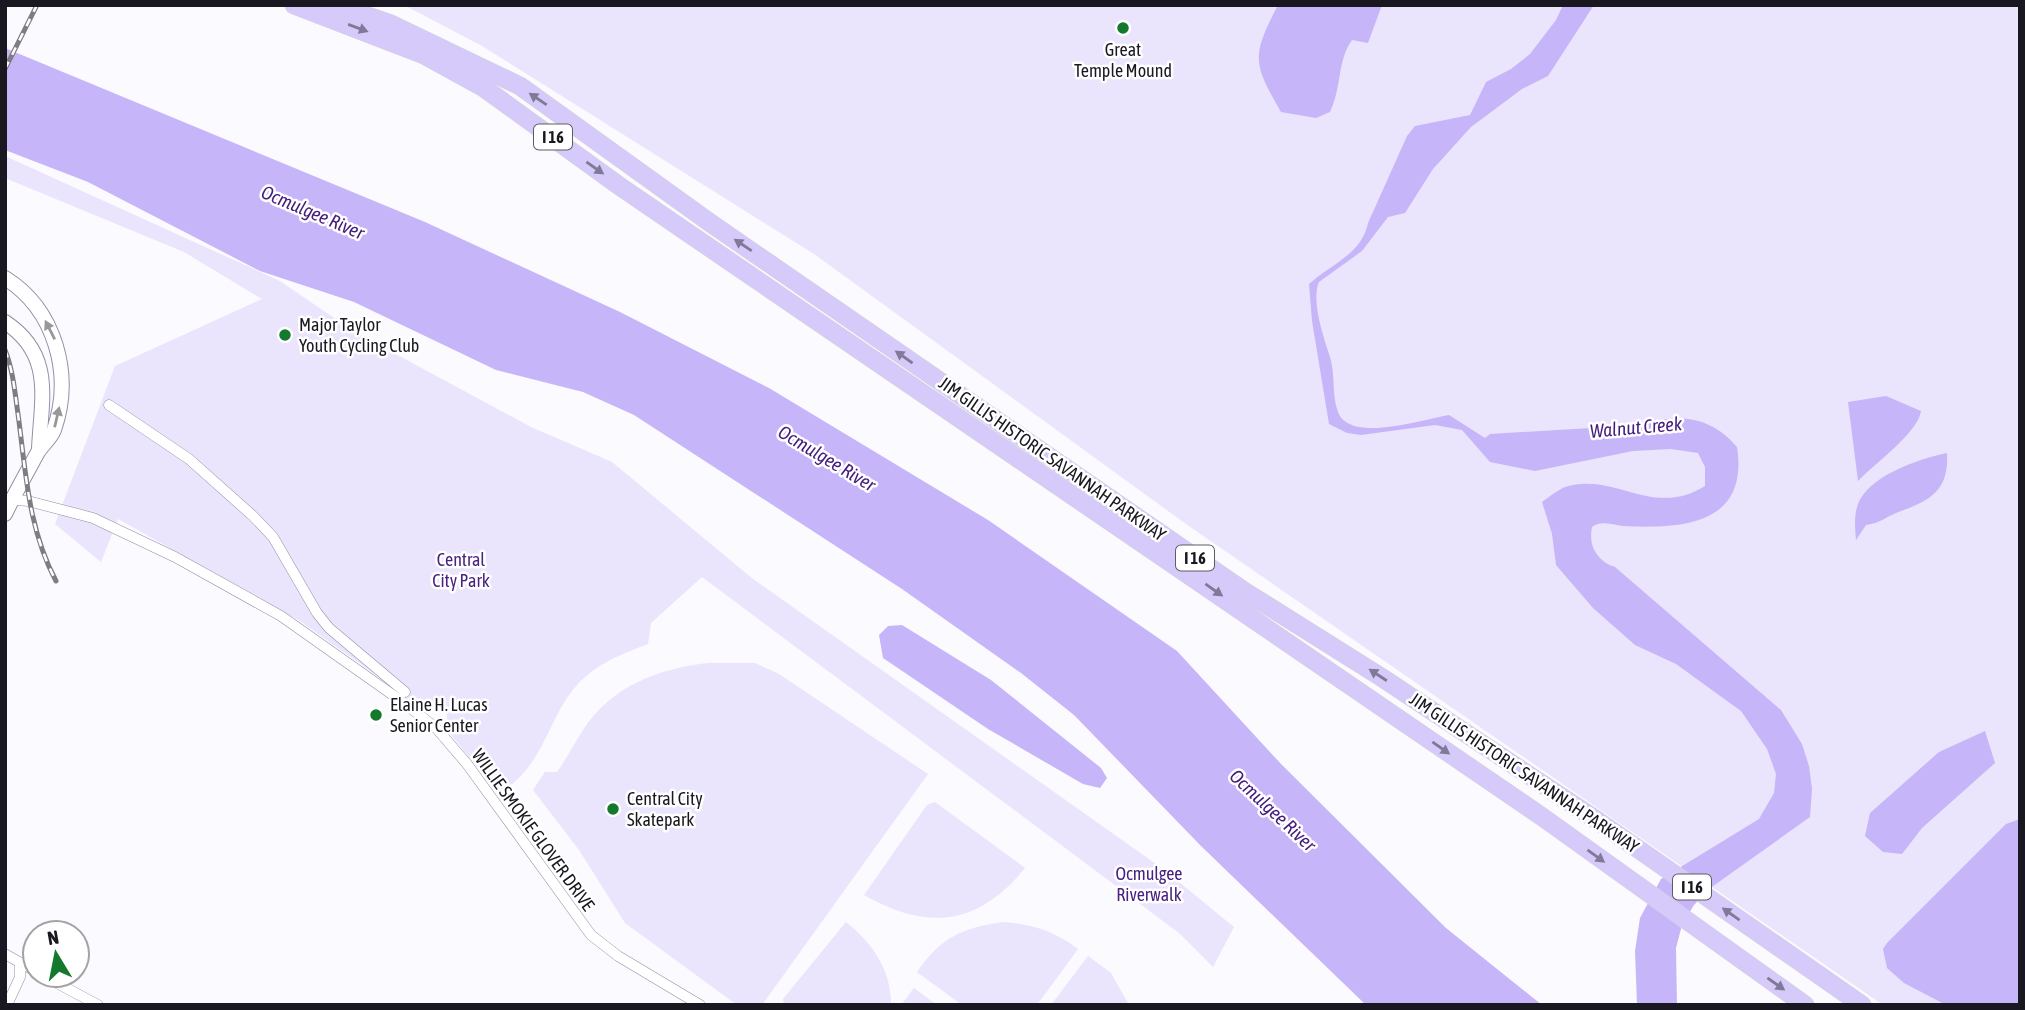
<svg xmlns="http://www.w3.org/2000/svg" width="2025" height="1010" viewBox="0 0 2025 1010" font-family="'Asap Condensed',sans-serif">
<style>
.green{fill:#eae4fc}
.water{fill:#c7b5f9}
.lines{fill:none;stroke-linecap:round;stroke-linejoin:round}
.street-casing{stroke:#948fa5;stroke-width:11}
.secondary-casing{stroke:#948fa5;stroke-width:16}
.highway-casing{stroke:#d6d5d7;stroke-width:19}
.street{stroke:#fff;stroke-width:10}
.secondary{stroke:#fff;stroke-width:14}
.highway{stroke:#d5caf9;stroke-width:18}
.rail-casing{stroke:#7f7d84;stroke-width:5}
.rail{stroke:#fff;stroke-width:2.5;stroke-dasharray:8;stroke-linecap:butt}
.oneway{fill:#807997}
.oneway2{fill:#98979a}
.poi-dot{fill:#14792c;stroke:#fff;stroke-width:2.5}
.labels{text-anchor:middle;stroke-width:5;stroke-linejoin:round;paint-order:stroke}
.shield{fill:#fff;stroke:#5e5d62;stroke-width:2}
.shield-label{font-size:16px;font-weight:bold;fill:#19171f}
.poi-label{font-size:18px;fill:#19171f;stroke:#fff;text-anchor:start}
.street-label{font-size:18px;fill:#19171f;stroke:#fff}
.park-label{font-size:18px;fill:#482181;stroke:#fff}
.water-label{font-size:19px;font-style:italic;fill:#441c7c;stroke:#fff}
</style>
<rect width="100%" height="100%" fill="#fbfaff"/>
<g class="green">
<polygon points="404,5 2020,5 2020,1005 1883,1005 1186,524 814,254 482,46"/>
<path d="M5 156 280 281 353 331 531 427 612 462 753 579 1163 869 1234 927 1213 967 1179 933 702 577 651 623 648 644C625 653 604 660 585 677 546 712 551 760 499 794L447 730V715L443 706 431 702 418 705 300 621 118 519 101 562 55 524 115 366 262 299 184 252 5 178Z"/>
<path d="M709 663H755L779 674 928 774 762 1005H737L625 923 579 850 533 790 545 772H557C567 758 574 744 583 730 611 686 660 668 709 663Z"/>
<path d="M935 802 1025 868C978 926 927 931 864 895L927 805Z"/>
<path d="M846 922C872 943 891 969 891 1005H784L783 999Z"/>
<path d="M1003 922C1032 924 1054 931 1078 949L1037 1005H962L917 972C941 937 962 928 1003 922Z"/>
<polygon points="1088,956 1111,973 1129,1005 1051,1005"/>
<polygon points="914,988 937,1005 901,1005"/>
</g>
<g class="water">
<path d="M1278 5H1382L1368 43 1352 40C1337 61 1342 87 1330 112L1316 118 1281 112C1253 63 1251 57 1278 5Z"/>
<path d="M1563 5H1594L1548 76 1522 89 1471 127 1433 169 1405 213 1388 217 1362 251 1319 282C1311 300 1323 335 1329 354 1336 372 1331 394 1338 412 1350 444 1424 419 1449 415L1485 438 1490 434 1642 425C1678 412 1712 417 1737 447 1749 525 1682 529 1623 526 1612 525 1601 520 1592 527 1588 546 1597 561 1615 567L1781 710 1802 744 1809 766 1812 789 1810 817 1709 889 1694 905 1682 925 1676 948 1677 1005H1637L1635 951 1640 918 1661 879 1759 819 1774 793 1776 774 1767 749 1741 711 1676 664 1635 645 1593 608 1556 565 1552 534 1542 502C1549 497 1558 490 1565 487 1614 471 1653 519 1705 486V467L1698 453 1671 449 1633 451 1535 471 1490 462 1462 430 1435 425 1361 435 1347 433 1329 424 1312 321 1309 284C1331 264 1362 254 1368 223L1407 136 1415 126 1470 115 1486 82 1511 69 1530 54 1556 20Z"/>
<polygon points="5,48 425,222 620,312 769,388 988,520 1177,651 1281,764 1446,928 1542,1005 1366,1005 1201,846 1074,715 1021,673 902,589 634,415 583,392 496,370 354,302 260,271 88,182 5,150"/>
<path d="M1886 396 1921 411C1918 433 1874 464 1858 481L1848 402Z"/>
<path d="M1947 453C1949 490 1931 500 1901 511 1887 516 1881 523 1866 525L1856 540C1855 529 1854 518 1857 507 1866 476 1919 459 1947 453Z"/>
<polygon points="902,625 991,680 1101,768 1107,778 1100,788 1083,784 988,729 883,658 879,635 888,626"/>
<polygon points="1985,731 1995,763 1922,828 1902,854 1883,852 1865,836 1870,813 1939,752"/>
<polygon points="2020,819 2020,1005 1946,1005 1904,983 1887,968 1883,949 1887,943 2006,824"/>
</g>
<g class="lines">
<g class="street-casing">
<g id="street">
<polyline points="109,405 189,459 253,516 273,537 317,613 329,628 405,692"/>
<polyline points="6,499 28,501 93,518 175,557 281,616 407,705 437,729 467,764 591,935 618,956 700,1005"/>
<polyline points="5,954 35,971"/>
<polyline points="42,975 98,1005"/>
<polyline points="7,1005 20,977 20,963"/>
</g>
</g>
<g class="secondary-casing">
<g id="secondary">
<path d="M5 278C56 310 73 375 54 430 51 438 43 444 38 452 27 472 15 493 5 514"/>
<path d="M5 322C55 355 41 400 39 449"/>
</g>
</g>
<g class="highway-casing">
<g id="highway">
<polyline points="294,5 424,55 484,88 618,185 1541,816 1805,1005"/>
<polyline points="336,5 391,24 520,86 709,222 1244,591 1381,677 1598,821 1862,1005"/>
</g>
</g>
<use href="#street" class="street"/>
<use href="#secondary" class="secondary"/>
<use href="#highway" class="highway"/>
<g class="rail-casing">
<g id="rail">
<polyline points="5,69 37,5"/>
<path d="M5 350C13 370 15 393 18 414 26 473 28 528 56 581"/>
</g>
</g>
<use href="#rail" class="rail"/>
</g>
<defs><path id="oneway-solid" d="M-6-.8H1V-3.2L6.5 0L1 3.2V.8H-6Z" transform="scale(1.75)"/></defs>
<g class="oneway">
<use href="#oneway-solid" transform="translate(358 28) rotate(20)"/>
<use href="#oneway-solid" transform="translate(538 99) rotate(-146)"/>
<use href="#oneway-solid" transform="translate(595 168) rotate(35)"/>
<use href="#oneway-solid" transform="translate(743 245) rotate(-146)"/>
<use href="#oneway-solid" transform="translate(904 357) rotate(-145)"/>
<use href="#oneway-solid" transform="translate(1214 590) rotate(35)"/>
<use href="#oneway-solid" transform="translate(1378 675) rotate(-147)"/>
<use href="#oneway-solid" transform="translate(1441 748) rotate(35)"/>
<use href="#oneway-solid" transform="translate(1596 856) rotate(36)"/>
<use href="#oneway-solid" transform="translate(1731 914) rotate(-145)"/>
<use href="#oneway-solid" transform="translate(1776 984) rotate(35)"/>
</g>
<g class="oneway2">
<use href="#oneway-solid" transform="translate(50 330) rotate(-117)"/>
<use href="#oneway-solid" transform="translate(57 417) rotate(-77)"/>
</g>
<g class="poi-dot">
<circle cx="1123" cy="28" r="7"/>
<circle cx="285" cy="335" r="7"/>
<circle cx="376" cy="715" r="7"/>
<circle cx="613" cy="809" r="7"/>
</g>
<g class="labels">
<g class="shield">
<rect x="534" y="124.5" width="38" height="25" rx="5"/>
<rect x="1176" y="545.5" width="38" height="25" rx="5"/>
<rect x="1673" y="874.5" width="38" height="25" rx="5"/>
</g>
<g class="shield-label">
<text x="553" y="143">I 16</text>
<text x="1195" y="564">I 16</text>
<text x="1692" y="893">I 16</text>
</g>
<g class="poi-label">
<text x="1123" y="56" text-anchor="middle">Great<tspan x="1123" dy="21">Temple Mound</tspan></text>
<text x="299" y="331">Major Taylor<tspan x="299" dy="21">Youth Cycling Club</tspan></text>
<text x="390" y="711">Elaine H. Lucas<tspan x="390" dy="21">Senior Center</tspan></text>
<text x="627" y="805">Central City<tspan x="627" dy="21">Skatepark</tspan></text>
</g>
<g class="street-label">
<text transform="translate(1052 459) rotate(35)" y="6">JIM GILLIS HISTORIC SAVANNAH PARKWAY</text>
<text transform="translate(1524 773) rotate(34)" y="6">JIM GILLIS HISTORIC SAVANNAH PARKWAY</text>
<text transform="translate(533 830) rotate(54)" y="6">WILLIE SMOKIE GLOVER DRIVE</text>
</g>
<g class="park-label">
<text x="461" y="566">Central<tspan x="461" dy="21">City Park</tspan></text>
<text x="1149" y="880">Ocmulgee<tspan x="1149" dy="21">Riverwalk</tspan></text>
</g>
<g class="water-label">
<text transform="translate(313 212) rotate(23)" y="7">Ocmulgee River</text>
<text transform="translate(1636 427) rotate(-5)" y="7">Walnut Creek</text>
<text transform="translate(827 458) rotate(31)" y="7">Ocmulgee River</text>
<text transform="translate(1273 810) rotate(43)" y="7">Ocmulgee River</text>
</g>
</g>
<rect width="2025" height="1010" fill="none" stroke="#19171f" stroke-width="14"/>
<g transform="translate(56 954) rotate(350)"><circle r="33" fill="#ffffff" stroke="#a3a2a5" stroke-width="2"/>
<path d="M0-5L12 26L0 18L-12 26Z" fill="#14792c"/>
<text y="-10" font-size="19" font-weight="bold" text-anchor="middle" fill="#19171f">N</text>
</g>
</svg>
